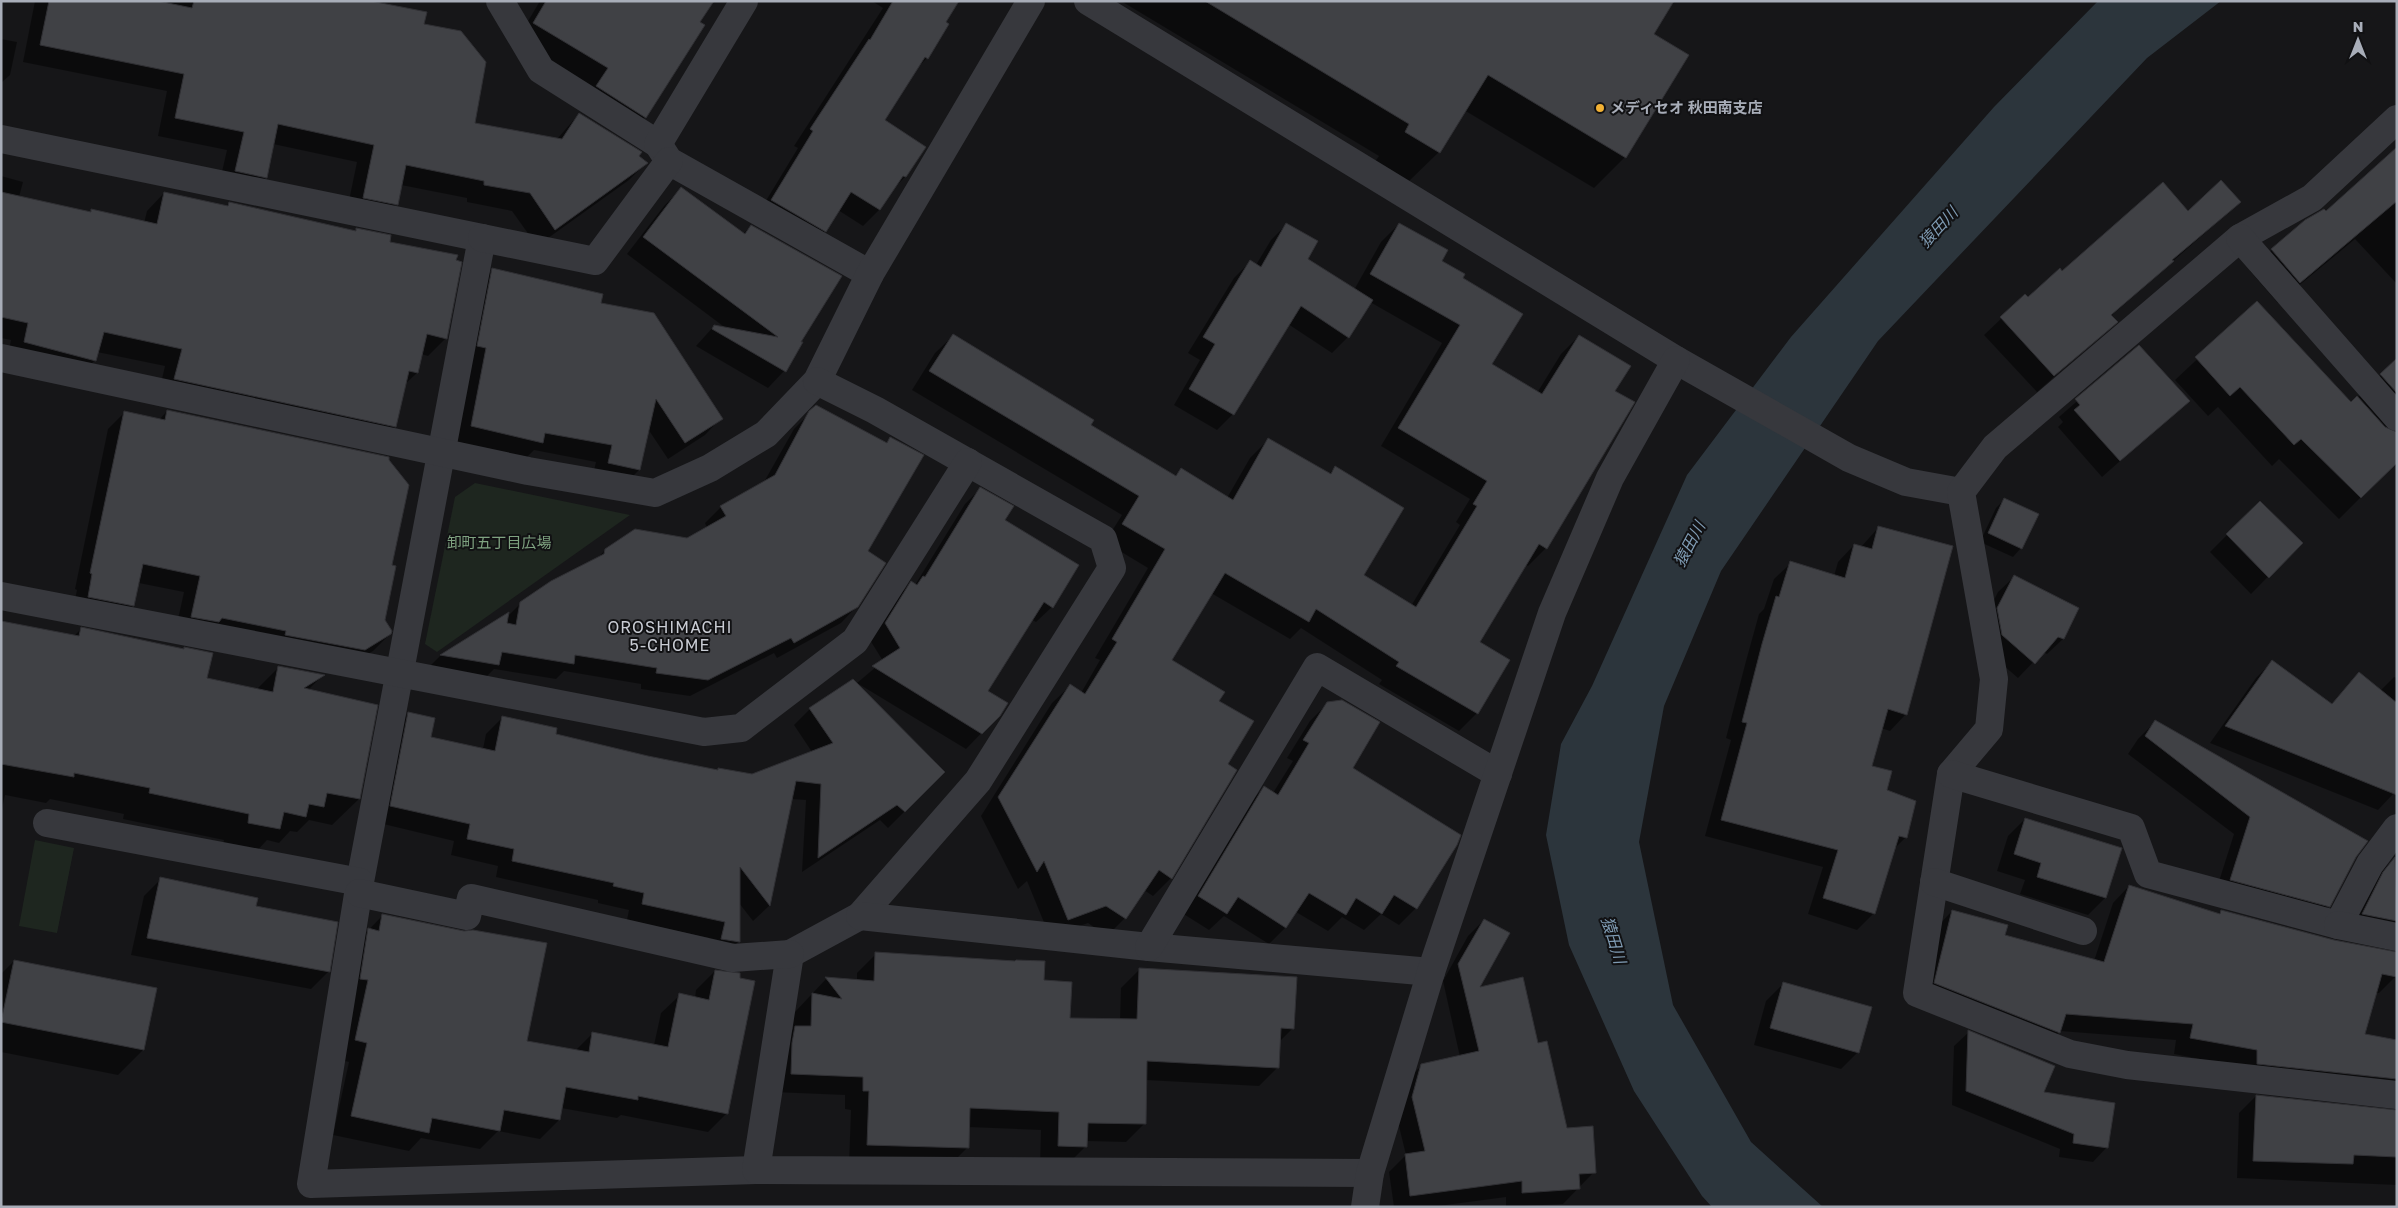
<svg xmlns="http://www.w3.org/2000/svg" width="2398" height="1208" viewBox="0 0 2398 1208" font-family="'Golos Text','Noto Sans JP',sans-serif">
<style>
.green{fill:#1e261f}
.water{fill:#2c353c}
.shadow{fill:#0007}
.building{fill:#404145;stroke:#303034}
.lines{fill:none;stroke-linecap:round;stroke-linejoin:round}
.minor{stroke:#37383d;stroke-width:28}
.poi-dot{fill:#f2b134;stroke:#111113;stroke-width:2}
.labels{text-anchor:middle;stroke-width:4;stroke-linejoin:round;paint-order:stroke}
.poi-label{font-size:15px;font-weight:bold;fill:#a8adb8;stroke:#111113;text-anchor:start}
.park-label{font-size:15px;fill:#7fa381;stroke:#111113}
.water-label{font-size:16px;font-style:italic;fill:#7f9bb3;stroke:#111113}
.neighbourhood-label{font-size:16px;letter-spacing:1px;fill:#c9ccd4;stroke:#111113}
</style>
<rect width="100%" height="100%" fill="#161618"/>
<g class="green">
<polygon points="475,483 630,515 437,652 425,644 455,497"/>
<polygon points="35,840 74,848 57,933 19,926"/>
</g>
<polygon class="water" points="2098,1 2221,1 2147,58 1878,341 1721,571 1664,706 1639,842 1673,1005 1751,1142 1823,1207 1712,1207 1702,1196 1634,1091 1569,945 1546,835 1561,744 1592,686 1687,475 1791,337 1994,107"/>
<g class="shadow">
<polygon points="35,1 365,1 423,25 474,124 557,139 579,114 646,163 629,180 537,246 512,211 467,202 467,198 401,185 396,204 379,222 346,215 357,162 273,144 266,177 248,195 218,189 227,150 158,136 167,91 23,62"/>
<polygon points="540,1 602,1 699,22 645,117 626,137 515,43"/>
<polygon points="872,1 957,1 944,22 927,58 914,71 883,120 905,177 893,189 879,210 863,226 838,210 825,231 809,247 756,217 798,148 794,146 883,8"/>
<polygon points="1121,1 1672,1 1652,35 1625,157 1594,188 1464,110 1439,152 1407,183 1374,163 1379,156"/>
<polygon points="1,39 17,42 10,75 1,83"/>
<polygon points="2397,171 2397,284 2355,239 2278,303 2250,271 2272,250 2326,213"/>
<polygon points="1,176 23,182 19,197 89,213 92,211 144,223 147,211 164,193 225,207 229,203 354,232 357,229 388,243 446,338 428,356 421,354 417,373 404,385 395,426 378,444 158,396 165,366 97,352 95,360 78,378 7,359 11,340 1,338"/>
<polygon points="681,189 743,234 751,226 799,343 801,343 784,371 768,388 696,346 714,326 727,329 627,254 664,206"/>
<polygon points="2240,202 2111,316 2116,322 2037,392 1984,335 2025,296 2028,299 2062,272"/>
<polygon points="1287,224 1306,259 1354,290 1381,242 1399,224 1461,278 1491,365 1537,393 1561,354 1579,336 1614,391 1546,548 1528,566 1526,565 1478,643 1477,713 1459,731 1379,684 1382,680 1301,628 1290,639 1211,593 1170,661 1217,702 1226,764 1171,878 1153,896 1144,890 1125,918 1107,936 1088,923 1050,937 1027,881 1018,889 981,816 1052,703 1070,686 1081,693 1100,660 1095,658 1148,568 1105,542 1122,515 912,390 935,353 953,336 1090,425 1174,476 1181,470 1227,498 1250,458 1268,440 1329,474 1335,468 1363,575 1411,606 1460,525 1456,522 1470,499 1381,446 1442,343 1370,302 1348,337 1332,353 1288,324 1233,414 1217,430 1174,405 1200,360 1188,353 1234,278 1250,262 1256,265 1271,240"/>
<polygon points="493,270 599,304 721,418 705,435 668,459 648,429 639,470 623,486 592,479 596,462 534,450 525,459 455,442 476,286"/>
<polygon points="2257,303 2351,404 2397,360 2397,461 2339,519 2279,459 2272,466 2218,407 2208,416 2175,380"/>
<polygon points="2139,347 2188,401 2102,477 2058,427 2063,422 2059,417"/>
<polygon points="816,407 885,444 891,438 857,606 841,623 777,658 774,653 690,696 641,689 641,684 564,671 556,679 494,669 482,681 425,671 440,656 507,614 506,618 521,603 596,560 605,550 687,539 707,528 705,523 721,507 764,482 794,429"/>
<polygon points="167,411 391,566 384,620 390,634 373,651 347,666 175,633 184,592 139,583 133,605 116,622 72,613 77,590 75,589 108,429 125,412 159,420"/>
<polygon points="980,489 1004,520 1052,607 1036,622 1031,619 986,691 999,715 966,749 857,683 883,661 870,640 896,598 911,583 915,585 965,504"/>
<polygon points="2004,500 2021,548 2013,557 1980,542 1996,508"/>
<polygon points="2260,502 2301,543 2251,594 2210,552"/>
<polygon points="1878,528 1906,714 1890,731 1881,728 1870,767 1886,791 1906,837 1894,849 1874,913 1857,930 1808,914 1823,867 1705,836 1731,740 1726,738 1746,661 1759,614 1764,609 1774,579 1791,563 1834,576 1838,562 1854,545 1861,547"/>
<polygon points="2014,577 2078,608 2063,639 2047,654 2043,652 2018,678 1987,651 1982,624 1998,592"/>
<polygon points="1,623 74,636 81,629 206,679 256,690 279,667 323,675 308,690 376,706 359,799 332,825 309,820 297,832 290,831 279,843 267,840 253,855 222,849 224,840 123,819 124,814 50,799 46,803 5,795 1,813"/>
<polygon points="2272,662 2331,705 2359,674 2380,691 2394,677 2397,678 2397,788 2394,793 2378,810 2210,743 2256,678"/>
<polygon points="1327,704 1351,768 1416,908 1399,925 1381,914 1364,930 1342,917 1328,931 1296,912 1285,928 1269,944 1224,916 1209,930 1182,913 1247,805 1264,788 1273,793 1293,761 1287,758 1310,721"/>
<polygon points="810,709 944,772 888,828 880,820 802,872 806,800 791,799 769,906 753,921 739,903 739,941 723,958 705,955 709,938 627,920 629,910 598,903 598,900 496,877 498,866 451,855 454,841 375,822 392,730 409,713 430,738 483,749 486,734 503,717 554,735 717,771 719,769 752,776 812,752 794,725"/>
<polygon points="2155,722 2355,856 2329,906 2312,923 2214,897 2234,834 2128,754 2138,739"/>
<polygon points="2025,819 2120,850 2105,898 2088,915 2020,894 2025,880 1997,871 2008,836"/>
<polygon points="2395,858 2397,940 2346,931 2378,875"/>
<polygon points="161,879 254,907 336,923 328,972 311,989 131,955 144,896"/>
<polygon points="2129,886 2218,914 2221,911 2395,977 2379,993 2376,993 2363,1035 2397,1041 2397,1185 2237,1178 2239,1113 2256,1096 2396,1112 2395,1105 2241,1067 2174,1054 2176,1040 2060,1031 2043,1049 1918,1000 1936,928 1952,911 2003,935 2094,961 2113,903"/>
<polygon points="383,915 525,1042 575,1051 593,1033 654,1045 661,1013 680,995 695,998 696,990 715,971 727,1113 708,1132 621,1115 617,1118 561,1108 559,1120 540,1139 498,1131 480,1149 421,1138 409,1151 333,1135 349,1062 337,1059 350,949"/>
<polygon points="1484,920 1477,988 1537,1044 1566,1129 1594,1172 1563,1204 1506,1207 1506,1197 1431,1207 1394,1207 1389,1172 1406,1155 1396,1114 1405,1082 1421,1066 1460,1057 1443,981 1468,936"/>
<polygon points="876,954 1042,982 1069,1019 1120,1020 1121,988 1140,969 1293,1028 1279,1042 1277,1068 1259,1086 1145,1080 1145,1123 1126,1142 1086,1141 1086,1146 1067,1165 1040,1164 1041,1130 968,1127 968,1147 949,1166 849,1164 851,1110 845,1109 845,1095 773,1092 776,1046 793,1029 794,1013 826,979 857,981 857,973"/>
<polygon points="14,961 155,989 143,1050 118,1075 1,1052 1,974"/>
<polygon points="1783,984 1858,1052 1841,1069 1754,1045 1766,1001"/>
<polygon points="1969,1032 2043,1093 2107,1147 2093,1162 2059,1157 2060,1149 1952,1105 1954,1046"/>
</g>
<g class="building">
<polygon points="49,1 158,1 192,8 194,1 371,1 427,12 424,24 461,31 486,62 475,123 562,139 579,113 642,152 639,156 648,163 555,230 530,193 484,185 484,181 406,165 398,205 363,198 374,145 278,124 267,178 235,171 244,132 175,118 184,74 40,45"/>
<polygon points="546,1 714,1 700,22 705,25 646,118 596,86 608,68 533,23"/>
<polygon points="893,1 959,1 946,22 949,24 928,59 925,57 885,120 926,147 906,177 903,176 880,210 851,192 826,232 771,200 813,131 810,129 869,39 870,40"/>
<polygon points="1205,1 1674,1 1654,34 1689,55 1626,158 1488,75 1440,153 1405,132 1409,124"/>
<polygon points="2397,147 2397,201 2300,283 2271,249 2305,220 2324,209 2326,211"/>
<polygon points="2221,180 2241,202 2172,260 2174,261 2111,315 2118,322 2054,376 2000,317 2025,294 2028,297 2060,268 2062,271 2163,182 2188,211"/>
<polygon points="681,187 745,234 751,225 842,276 801,342 803,342 786,372 712,329 714,325 778,337 643,237"/>
<polygon points="1,192 91,212 91,209 157,224 164,192 228,206 229,202 356,231 356,228 391,235 390,242 458,255 456,260 462,262 447,339 427,334 418,373 409,371 396,427 174,379 182,349 104,332 96,361 24,342 28,323 1,317"/>
<polygon points="1286,223 1318,241 1308,259 1373,300 1349,338 1301,306 1234,415 1189,389 1215,344 1203,337 1250,260 1261,267"/>
<polygon points="1399,223 1448,250 1442,261 1465,274 1463,278 1523,314 1492,364 1542,394 1579,335 1631,366 1615,391 1635,402 1547,549 1539,544 1480,642 1510,660 1478,714 1396,666 1399,662 1316,609 1309,622 1225,573 1172,660 1225,692 1219,701 1254,721 1228,764 1237,770 1172,879 1159,870 1126,919 1106,906 1068,920 1044,861 1037,872 998,797 1070,684 1085,694 1117,642 1112,639 1165,549 1122,524 1139,496 929,371 953,334 1094,420 1091,425 1176,476 1181,468 1233,500 1268,438 1331,474 1335,466 1404,508 1364,575 1416,607 1477,506 1473,504 1487,481 1398,428 1460,325 1370,274"/>
<polygon points="492,268 603,294 601,303 654,313 723,419 685,443 656,399 640,470 608,463 612,445 545,433 543,443 471,426 486,348 477,346"/>
<polygon points="2257,301 2351,402 2357,396 2385,427 2397,432 2397,463 2361,498 2301,439 2294,445 2240,387 2230,396 2195,357"/>
<polygon points="2139,345 2190,401 2120,461 2074,410 2080,405 2075,399"/>
<polygon points="2397,358 2397,393 2380,374"/>
<polygon points="816,405 887,443 890,437 924,455 868,551 886,563 858,607 794,643 791,638 708,680 656,673 657,668 575,655 574,664 502,652 499,665 440,655 509,612 507,623 516,625 520,602 551,581 604,554 605,549 635,529 687,538 726,516 720,506 775,475 809,411"/>
<polygon points="167,410 389,457 389,460 409,485 392,565 396,566 385,620 392,631 391,634 365,650 285,635 286,631 222,618 219,622 191,617 200,576 143,564 134,606 88,597 92,574 90,573 124,411 165,420"/>
<polygon points="980,487 1014,506 1005,520 1079,565 1053,608 1044,602 988,691 1008,703 1000,716 982,734 872,666 900,648 885,623 911,581 917,585 923,576 925,577"/>
<polygon points="2004,498 2039,514 2022,549 1988,533"/>
<polygon points="2260,501 2303,543 2269,578 2226,534"/>
<polygon points="1878,526 1953,546 1907,715 1888,709 1872,766 1892,771 1887,790 1916,801 1907,838 1899,836 1875,914 1823,898 1838,850 1721,820 1747,723 1742,722 1762,644 1776,596 1779,597 1790,561 1845,578 1854,544 1872,549"/>
<polygon points="2014,575 2079,608 2064,639 2058,637 2035,664 2002,635 1997,608"/>
<polygon points="1,621 79,636 81,627 184,649 184,647 213,653 207,678 273,692 278,666 325,675 304,688 378,705 360,799 327,793 324,807 309,804 306,817 284,812 280,829 248,823 249,814 149,793 150,788 74,773 74,777 1,764"/>
<polygon points="2272,660 2332,704 2359,672 2397,703 2397,795 2225,726"/>
<polygon points="853,679 945,772 905,812 897,805 818,858 821,784 796,781 770,906 740,867 740,942 721,939 725,922 642,904 644,893 613,886 614,883 512,861 514,849 467,839 470,824 390,806 408,712 435,718 431,737 495,751 502,716 557,728 556,734 648,756 718,770 718,768 752,774 833,743 809,708"/>
<polygon points="1342,700 1380,722 1353,768 1461,835 1457,845 1417,909 1394,895 1382,914 1356,898 1346,915 1309,893 1286,928 1238,897 1227,914 1198,896 1264,786 1278,795 1309,743 1303,740 1327,702"/>
<polygon points="2155,720 2368,841 2356,857 2330,907 2230,880 2250,817 2145,736"/>
<polygon points="2025,818 2122,848 2106,898 2037,877 2041,863 2014,854"/>
<polygon points="2395,857 2397,921 2362,914 2383,872"/>
<polygon points="160,877 258,898 256,906 338,922 330,972 147,938"/>
<polygon points="2129,885 2220,914 2221,910 2334,940 2397,952 2397,977 2382,974 2365,1034 2397,1040 2397,1079 2257,1064 2257,1050 2190,1038 2193,1024 2066,1014 2060,1033 1934,983 1952,910 2008,925 2005,935 2104,962"/>
<polygon points="382,914 464,931 473,930 547,943 527,1041 589,1052 592,1032 668,1047 679,993 709,1000 715,970 740,973 740,978 755,981 728,1114 638,1096 638,1100 566,1087 560,1120 504,1110 500,1131 432,1118 429,1133 351,1116 367,1043 355,1040 368,980 360,979 368,928 379,931"/>
<polygon points="1484,919 1510,933 1480,987 1523,977 1538,1043 1547,1041 1567,1128 1593,1126 1596,1173 1579,1174 1580,1189 1522,1193 1522,1181 1410,1196 1405,1154 1425,1151 1412,1097 1421,1064 1479,1051 1458,964"/>
<polygon points="875,952 1015,961 1016,960 1045,961 1044,980 1072,982 1070,1018 1137,1019 1139,968 1297,977 1294,1029 1281,1028 1279,1068 1147,1061 1146,1124 1088,1123 1087,1147 1058,1146 1059,1112 970,1108 969,1148 867,1145 869,1091 863,1091 863,1077 791,1074 792,1043 795,1026 811,1026 812,993 842,999 825,977 874,981"/>
<polygon points="14,960 157,988 144,1050 1,1022"/>
<polygon points="1783,982 1872,1007 1859,1053 1770,1028"/>
<polygon points="1968,1030 2055,1066 2044,1092 2115,1103 2108,1148 2073,1143 2074,1134 1966,1091"/>
<polygon points="2256,1095 2397,1110 2397,1157 2354,1155 2353,1164 2253,1161"/>
</g>
<g class="lines">
<g class="minor">
<polyline points="500,1 541,70 658,144 669,161 870,274"/>
<polyline points="1088,1 1676,360 1849,458 1906,482 1961,492"/>
<polyline points="2397,119 2312,198 2240,238 1995,447 1961,492 1994,679 1989,729 1951,774 1917,993 2070,1054 2127,1065 2397,1095"/>
<polyline points="1,139 482,238 360,882 311,1184 756,1170"/>
<polyline points="658,144 744,1"/>
<polyline points="482,238 595,261 669,161"/>
<polyline points="2240,238 2397,417"/>
<polyline points="1,358 528,471 655,493 710,468 766,434 817,381 870,274 1031,1"/>
<polyline points="817,381 875,410 1103,539 1112,568 978,781 860,916 790,954 756,1170 1370,1173"/>
<polyline points="1,596 704,732 741,728 855,641 968,462"/>
<polyline points="1951,774 2131,828 2148,874 2338,925 2370,864 2397,828"/>
<polyline points="47,823 360,882"/>
<polyline points="1934,882 2083,931"/>
<polyline points="359,893 467,916 471,898 733,958 790,954"/>
<polyline points="860,916 1149,947 1431,972"/>
<polyline points="2338,925 2397,937"/>
<polyline points="1149,947 1317,667 1498,774"/>
<polyline points="1365,1207 1370,1173 1431,972 1552,613 1610,478 1676,360"/>
</g>
</g>
<circle class="poi-dot" cx="1600" cy="108" r="5"/>
<g class="labels">
<g class="poi-label">
<text x="1610" y="113">メディセオ 秋田南支店</text>
</g>
<g class="park-label">
<text x="499" y="548">卸町五丁目広場</text>
</g>
<g class="water-label">
<text transform="translate(1938 227) rotate(-47)" y="6">猿田川</text>
<text transform="translate(1689 544) rotate(-62)" y="6">猿田川</text>
<text transform="translate(1614 940) rotate(73)" y="6">猿田川</text>
</g>
<g class="neighbourhood-label">
<text x="670" y="633">OROSHIMACHI<tspan x="670" dy="18">5-CHOME</tspan></text>
</g>
</g>
<rect width="2398" height="1208" fill="none" stroke="#a8adb8" stroke-width="5"/>
<g transform="translate(2358 40)" stroke="#111113" stroke-width="4" paint-order="stroke">
<path d="M0-4L9 19L0 12L-9 19Z" fill="#a8adb8"/>
<text y="-8" font-size="14" font-weight="bold" text-anchor="middle" fill="#a8adb8">N</text>
</g>
</svg>
